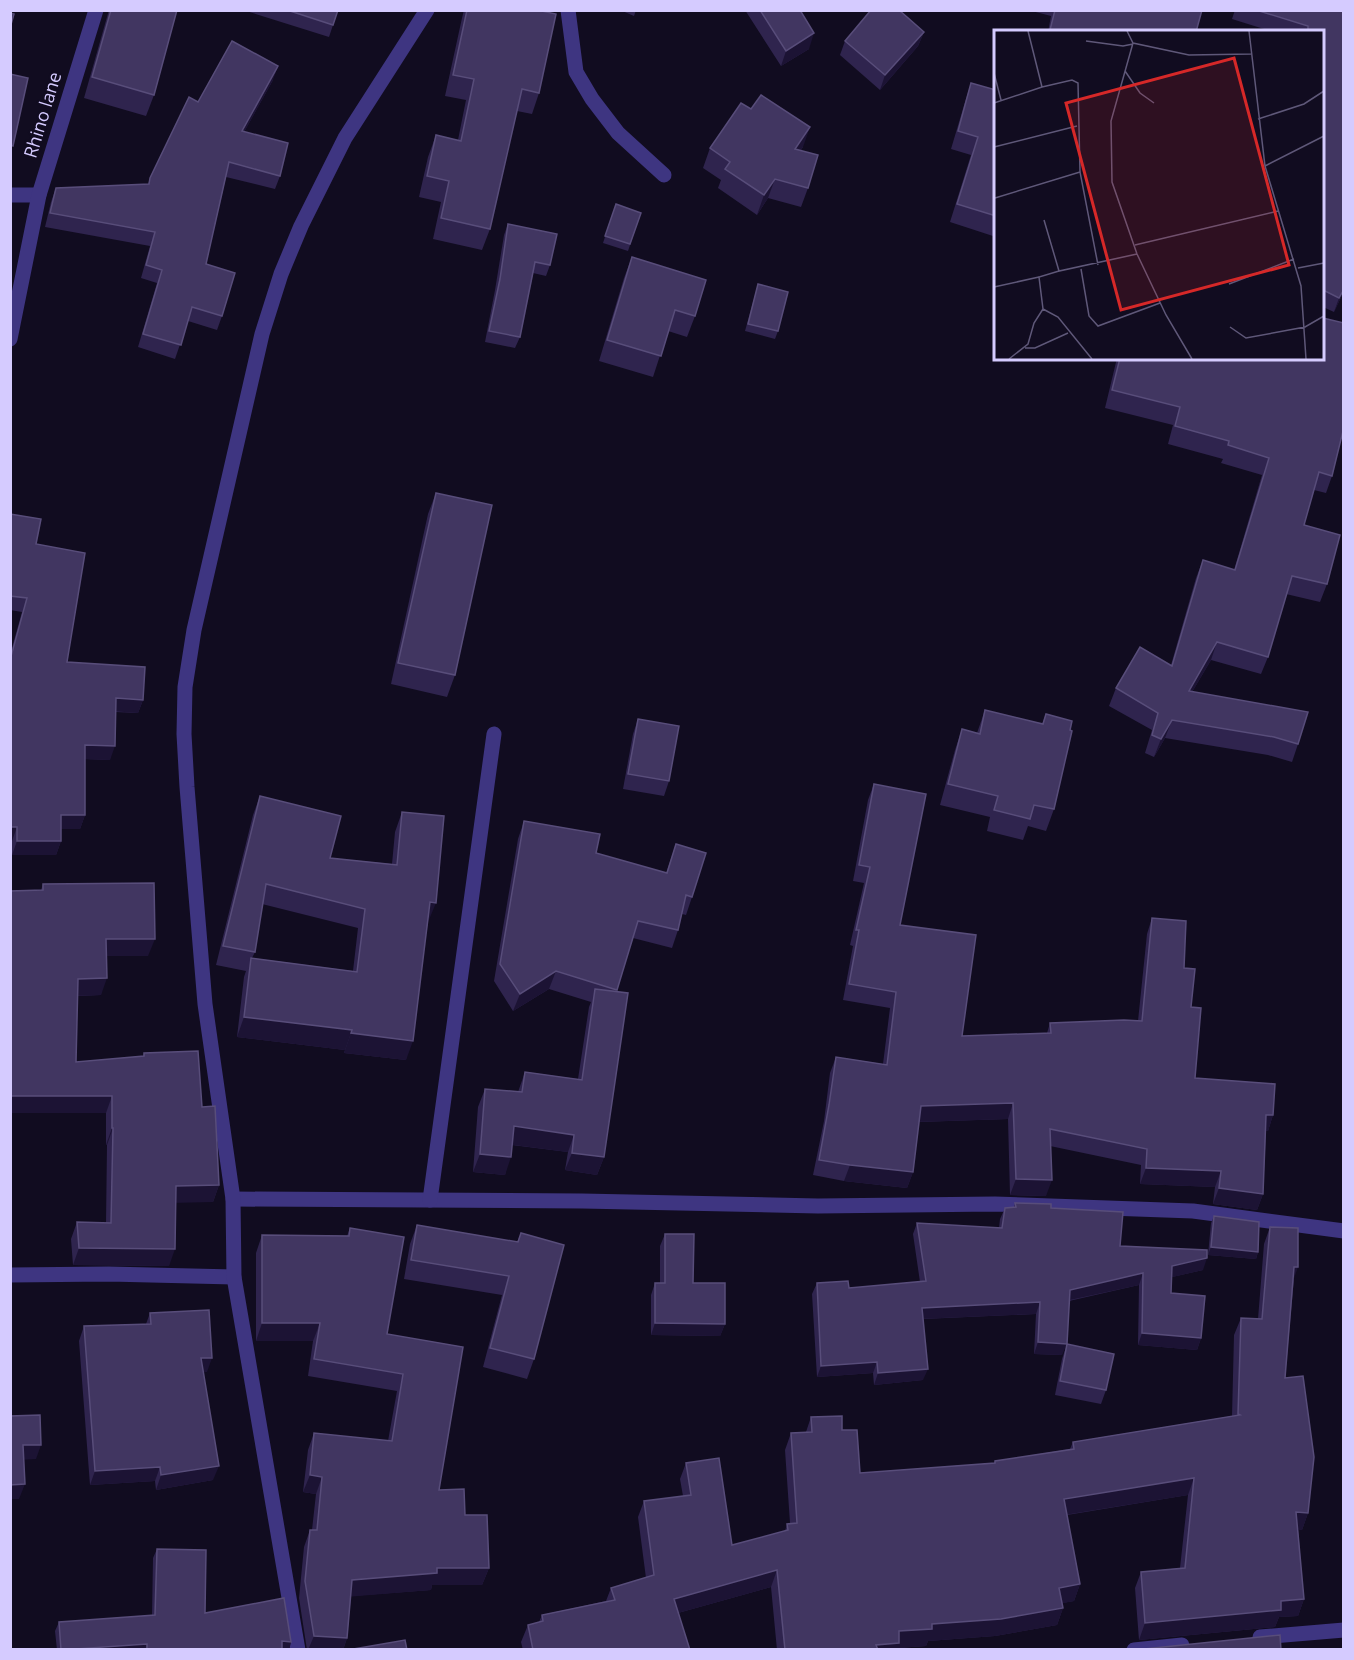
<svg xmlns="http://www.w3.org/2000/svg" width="1354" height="1660" viewBox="0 0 1354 1660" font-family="'Open Sans',sans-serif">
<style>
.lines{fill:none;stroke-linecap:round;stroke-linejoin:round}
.minor{stroke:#3e3581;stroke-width:15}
.wall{fill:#2f244e;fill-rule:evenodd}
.shaded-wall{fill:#1c1334}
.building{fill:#413661;stroke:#584d7a;stroke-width:1.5}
.labels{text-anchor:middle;stroke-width:4.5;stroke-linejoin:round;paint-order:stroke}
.street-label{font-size:18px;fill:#d5cbff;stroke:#110c20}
.inset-road{fill:none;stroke:#5f5879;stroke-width:1.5}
.view{fill:#d62828;fill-opacity:0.15;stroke:#d62828;stroke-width:3}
.inset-edge{fill:none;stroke:#d5cbff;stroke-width:3}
</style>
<rect width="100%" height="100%" fill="#110c20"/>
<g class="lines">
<g class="minor">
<polyline points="568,10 576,72 592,99 618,133 664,175"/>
<polyline points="10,195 39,195"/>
<polyline points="10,339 39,195 96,10"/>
<polyline points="233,1199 582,1201 818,1206 995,1204 1193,1211 1344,1231"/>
<polyline points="430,1200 494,734"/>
<polyline points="10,1275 109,1274 234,1277"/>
<polyline points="1260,1637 1344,1630"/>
<polyline points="298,1650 234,1277 233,1199 205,1004 187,787 184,734 185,687 194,630 262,334 281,274 301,226 345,138 427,10"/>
<polyline points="1134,1650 1182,1645"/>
</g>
</g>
<g class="wall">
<polygon points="109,10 177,10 154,95 146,116 84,98"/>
<polygon points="243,10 338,10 329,37"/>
<polygon points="464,10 537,10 539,93 532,114 517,111 490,229 482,250 433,239 441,202 419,197 428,157 436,135 458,140 466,100 445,96 462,18"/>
<polygon points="620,10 636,10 634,16"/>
<polygon points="745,10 801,10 800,12 809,49 781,66"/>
<polygon points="1028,10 1202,10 1196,32 1048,32 1051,16"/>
<polygon points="1235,10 1344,10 1344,291 1334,312 1323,307 1323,32 1274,32 1232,19"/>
<polygon points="924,32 918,46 880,90 840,55 845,41"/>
<polygon points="273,80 244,132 280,176 275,189 226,177 206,264 222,316 217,330 188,321 175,359 138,347 157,283 141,278 150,246 45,227 51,202 56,188 148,184 150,178 198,102"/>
<polygon points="971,83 996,90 996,237 950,222 971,155 951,149 965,102"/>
<polygon points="803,147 801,150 808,188 801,207 768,198 757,215 718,188 721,180 703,168 710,148"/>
<polygon points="616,204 641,213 628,251 603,243"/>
<polygon points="508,224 550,265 546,276 533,273 520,337 515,348 485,342 495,290 504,235"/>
<polygon points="632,257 695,316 687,337 668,331 653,377 599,361 624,278"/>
<polygon points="758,284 778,331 775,339 745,331"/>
<polygon points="1117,358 1323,358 1332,476 1326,493 1314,490 1304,525 1327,584 1320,602 1286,594 1268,657 1261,674 1211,660 1192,692 1298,744 1292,762 1268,755 1165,738 1154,757 1145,753 1152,730 1109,706 1116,688 1171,665 1196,578 1203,560 1234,570 1262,475 1221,463 1223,459 1168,444 1173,425 1105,408"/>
<polygon points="436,493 455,675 447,697 391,684 428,514"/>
<polygon points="10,514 36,544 67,662 143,700 138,713 116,712 110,760 85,759 85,815 80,829 61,829 61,841 56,855 12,855 12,841 10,841 10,655 22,612 10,610"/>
<polygon points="985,710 1042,724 1046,714 1054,809 1046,831 1028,826 1023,840 987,831 990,817 940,805 955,750 962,729 977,733"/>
<polygon points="638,719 669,781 664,796 623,789 633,734"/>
<polygon points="874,784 900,925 962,1036 1047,1033 1050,1023 1138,1021 1147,934 1152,918 1184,968 1191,1007 1195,1078 1273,1115 1268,1131 1266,1131 1263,1194 1257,1210 1213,1204 1215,1187 1140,1184 1141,1165 1050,1146 1046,1196 1010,1195 1008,1119 919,1122 913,1172 907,1188 844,1181 813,1175 824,1121 830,1073 836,1057 883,1064 890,1008 843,1000 853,946 850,945 864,883 853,881 868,800"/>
<path d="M260 796 330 858 392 864 395 832 402 812 428 922 406 1060 344 1053 345 1050 237 1037 244 977 246 971 216 965 253 815ZM262 904 358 928 353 971 252 958 255 952Z"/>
<polygon points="524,821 596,853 666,873 676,844 692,897 686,915 682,914 678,930 672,948 633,938 616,992 604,1157 597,1175 565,1170 568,1152 512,1145 505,1175 473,1172 478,1107 485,1089 518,1092 525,1072 578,1079 589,1007 591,1002 549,989 513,1011 494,981 518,839"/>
<polygon points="43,884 148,956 106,956 101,995 77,996 76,1062 143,1056 144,1053 202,1107 219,1185 213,1202 176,1202 169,1266 73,1265 71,1239 77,1222 106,1223 107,1145 106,1145 106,1113 10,1113 41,890"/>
<polygon points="1015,1203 1051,1208 1120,1246 1203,1270 1172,1277 1171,1293 1201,1338 1197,1350 1138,1345 1139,1285 1069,1301 1062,1355 1034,1354 1036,1314 923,1319 923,1380 874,1385 873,1373 817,1377 812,1294 817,1283 849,1288 920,1282 913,1234 917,1223 999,1228 1000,1219 1005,1208 1014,1207"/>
<polygon points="1214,1216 1258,1252 1256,1259 1208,1255 1211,1223"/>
<polygon points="417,1225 517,1242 521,1233 534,1359 527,1379 483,1367 502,1295 404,1279 410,1244"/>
<polygon points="1270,1227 1294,1279 1285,1378 1308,1513 1302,1530 1298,1529 1304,1599 1298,1616 1279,1617 1275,1627 1139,1640 1135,1588 1141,1572 1180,1568 1188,1495 1067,1515 1080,1584 1074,1601 1062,1603 1063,1608 1057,1625 995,1636 928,1641 926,1646 898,1648 897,1650 777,1650 771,1587 678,1613 690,1650 523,1650 521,1642 528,1625 539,1622 542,1615 606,1601 611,1588 646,1578 638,1517 644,1501 683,1496 680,1479 686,1463 732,1545 785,1531 787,1524 790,1523 785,1450 791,1433 806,1432 811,1417 842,1430 860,1473 994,1463 995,1461 1070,1449 1073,1442 1232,1416 1234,1335 1241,1318 1258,1319 1264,1244"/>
<polygon points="350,1228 387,1334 463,1347 439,1490 465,1515 489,1568 482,1585 432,1585 431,1590 351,1596 347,1638 343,1650 307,1650 299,1598 304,1547 310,1530 312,1530 316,1494 303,1492 308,1450 314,1433 388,1441 397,1391 308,1376 313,1341 256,1341 256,1253 262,1235 347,1236"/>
<polygon points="665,1234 693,1283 725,1324 720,1336 651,1335 651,1295 655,1283 660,1283 660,1246"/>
<polygon points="150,1313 207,1372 203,1372 213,1480 156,1490 155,1481 90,1485 79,1341 84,1326 146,1324"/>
<polygon points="1067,1344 1106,1390 1101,1404 1055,1395 1062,1359"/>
<polygon points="157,1549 205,1613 291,1642 289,1650 57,1650 55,1631 59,1622 152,1616 153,1558"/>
</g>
<g class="shaded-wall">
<polygon points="924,32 918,46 880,90 885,75"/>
<polygon points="814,33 809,49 781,66 786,51"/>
<polygon points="278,66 273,80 237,145 242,131"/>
<polygon points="810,127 803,147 788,168 795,149"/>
<polygon points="775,179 768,198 757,215 764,195"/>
<polygon points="1344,289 1344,291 1334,312 1339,298"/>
<polygon points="1217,642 1211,660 1182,709 1189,691"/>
<polygon points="116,698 143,700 138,713 111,711"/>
<polygon points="1172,720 1165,738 1154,757 1161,739"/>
<polygon points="85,745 115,746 110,760 80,759"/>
<polygon points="61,815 85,815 80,829 56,829"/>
<polygon points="10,827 17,827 12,841 10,841"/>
<polygon points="17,841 61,841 56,855 12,855"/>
<polygon points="430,902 436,903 428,922 423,922"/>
<polygon points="106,939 155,939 148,956 100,956"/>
<polygon points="556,971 549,989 513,1011 520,994"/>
<polygon points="107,978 101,995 71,996 78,979"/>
<polygon points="244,1017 352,1030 345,1050 237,1037"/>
<polygon points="351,1033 413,1041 406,1060 344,1053"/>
<polygon points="10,1096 112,1096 106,1113 10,1113"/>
<polygon points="1013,1103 1008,1119 915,1122 921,1106"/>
<polygon points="1266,1115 1273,1115 1268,1131 1260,1131"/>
<polygon points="514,1126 574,1135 568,1152 507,1144"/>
<polygon points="112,1128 113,1128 107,1145 106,1145"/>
<polygon points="572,1153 604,1157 597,1175 565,1170"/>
<polygon points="480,1154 511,1157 505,1175 473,1172"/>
<polygon points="850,1165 913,1172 907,1188 844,1181"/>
<polygon points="1146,1168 1221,1171 1215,1187 1140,1184"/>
<polygon points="1016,1179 1052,1180 1046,1196 1010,1195"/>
<polygon points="219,1185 213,1202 170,1203 176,1186"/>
<polygon points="1219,1188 1263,1194 1257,1210 1213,1204"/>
<polygon points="1211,1247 1258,1252 1256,1259 1208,1255"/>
<polygon points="79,1248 175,1249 169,1266 73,1265"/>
<polygon points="1207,1258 1203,1270 1168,1278 1172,1266"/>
<polygon points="1294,1267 1298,1267 1292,1284"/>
<polygon points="1143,1273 1139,1285 1065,1301 1070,1290"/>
<polygon points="1040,1302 1036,1314 918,1319 922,1308"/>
<polygon points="262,1323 320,1323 313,1341 256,1341"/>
<polygon points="655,1323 725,1324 720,1336 651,1335"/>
<polygon points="1142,1333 1201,1338 1197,1350 1138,1345"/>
<polygon points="1038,1342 1067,1344 1062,1355 1034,1354"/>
<polygon points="201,1358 212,1358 207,1372 196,1373"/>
<polygon points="877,1362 873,1373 817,1377 821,1366"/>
<polygon points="928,1369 923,1380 874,1385 878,1373"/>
<polygon points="23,1445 41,1445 36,1459 18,1460"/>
<polygon points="219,1466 213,1480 156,1490 161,1475"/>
<polygon points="160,1467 155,1481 90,1485 95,1471"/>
<polygon points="310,1475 322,1477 316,1494 303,1492"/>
<polygon points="1194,1478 1188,1495 1058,1516 1064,1499"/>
<polygon points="25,1484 19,1499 10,1499 10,1485"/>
<polygon points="1296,1512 1308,1513 1302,1530 1290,1528"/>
<polygon points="437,1568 489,1568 482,1585 432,1585 431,1590 346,1597 352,1580"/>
<polygon points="777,1570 771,1587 667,1616 674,1599"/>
<polygon points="1080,1584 1074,1601 1053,1605 1059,1588"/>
<polygon points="1304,1599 1298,1616 1279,1617 1275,1627 1139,1640 1145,1623 1281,1601"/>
<polygon points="1063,1608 1057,1625 995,1636 928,1641 926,1646 898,1648 897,1650 875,1650 876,1645 899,1631 932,1624"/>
<polygon points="314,1636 347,1638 343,1650 308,1650"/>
<polygon points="282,1641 291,1642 289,1650 279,1650"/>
<polygon points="147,1644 145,1650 67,1650"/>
</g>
<g class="building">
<polygon points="111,10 177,10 154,95 92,77"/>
<polygon points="287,10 338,10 333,25"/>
<polygon points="467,10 537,10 556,14 539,93 522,89 490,229 441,218 449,181 427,176 436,135 461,141 474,79 453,75"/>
<polygon points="760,10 800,10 814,33 786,51"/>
<polygon points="871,10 899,10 924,32 885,75 845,41"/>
<polygon points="1055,10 1202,10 1196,32 1058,32 1050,30"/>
<polygon points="1256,10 1344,10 1344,289 1339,298 1323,290 1323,32 1308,32 1308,26"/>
<polygon points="10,13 14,14 10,28"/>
<polygon points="232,41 278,66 242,131 288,143 280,176 229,162 206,264 235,273 222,316 192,307 181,345 143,334 162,270 146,265 155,232 50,213 56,188 149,184 150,178 189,97 198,102"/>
<polygon points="10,74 28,78 13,146 10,145"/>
<polygon points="971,83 996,90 996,216 957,204 978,137 958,131"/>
<polygon points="761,95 810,127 795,149 818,155 808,188 775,179 764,195 725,169 730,162 710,148 741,103 751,109"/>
<polygon points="616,204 641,213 630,244 605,236"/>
<polygon points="508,224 557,234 550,265 535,262 520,337 489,331 500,279"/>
<polygon points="632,257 706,280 695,316 675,310 661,356 607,340"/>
<polygon points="758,284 788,292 778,331 748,324"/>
<polygon points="1323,318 1344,323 1344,427 1332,476 1319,472 1304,525 1340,535 1327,584 1292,576 1268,657 1217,642 1189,691 1308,712 1298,744 1274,737 1172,720 1161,739 1152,735 1158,713 1116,688 1140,647 1172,666 1203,560 1235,570 1269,458 1228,445 1229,441 1175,426 1180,407 1112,390 1120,358 1323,358"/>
<polygon points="436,493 492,505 455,675 398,663"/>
<polygon points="10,514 41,519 36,544 85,553 67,662 145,667 143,700 116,698 115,746 85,745 85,815 61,815 61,841 17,841 17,827 10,827 10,660 27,598 10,596"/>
<polygon points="985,710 1043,724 1046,714 1072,721 1070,730 1072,731 1054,809 1034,805 1030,819 994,810 998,796 948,784 962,729 980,734"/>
<polygon points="638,719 679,726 669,781 628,774"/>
<polygon points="874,784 926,794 900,925 976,935 962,1036 1051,1033 1050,1023 1124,1020 1142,1021 1152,918 1186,921 1184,968 1195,969 1191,1007 1201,1008 1195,1078 1275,1084 1273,1115 1266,1115 1263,1194 1219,1188 1221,1171 1146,1168 1147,1149 1050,1129 1052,1180 1016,1179 1013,1103 921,1106 913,1172 850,1165 819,1160 829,1105 836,1057 887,1065 896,992 849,984 859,930 856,930 870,867 859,865"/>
<polygon points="260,796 341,816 330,858 397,865 402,812 444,816 436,903 430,902 413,1041 351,1033 352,1030 244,1017 251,958 357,972 365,909 266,884 255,952 223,946"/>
<polygon points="524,821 600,834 596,853 667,873 676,844 706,853 692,897 686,895 678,930 638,921 617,990 556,971 520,994 500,964"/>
<polygon points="154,883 155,939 106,939 107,978 78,979 76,1062 144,1056 144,1053 198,1051 202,1107 215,1106 219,1185 176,1186 175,1249 79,1248 77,1222 111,1223 113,1128 112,1128 112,1096 10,1096 10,891 43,890 43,884"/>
<polygon points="595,989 628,993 604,1157 572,1153 574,1135 514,1126 511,1157 480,1154 485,1089 522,1092 525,1072 582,1080"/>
<polygon points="1015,1203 1051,1204 1051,1208 1123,1212 1120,1246 1207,1250 1207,1258 1172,1266 1171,1293 1205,1296 1201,1338 1142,1333 1143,1273 1070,1290 1067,1344 1038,1342 1040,1302 922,1308 928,1369 878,1373 877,1362 821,1366 817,1283 848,1281 849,1288 926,1281 917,1223 1002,1228 1005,1208 1016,1207"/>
<polygon points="1214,1216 1259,1222 1258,1252 1211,1247"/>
<polygon points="417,1225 518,1242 521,1233 564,1245 534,1359 490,1348 509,1276 411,1260"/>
<polygon points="1270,1227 1298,1228 1298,1267 1294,1267 1285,1378 1303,1376 1314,1457 1308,1513 1296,1512 1304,1599 1281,1601 1281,1610 1145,1623 1141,1572 1185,1568 1194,1478 1064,1499 1080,1584 1059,1588 1063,1608 1001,1619 932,1624 932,1629 899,1631 899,1643 876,1645 878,1650 785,1650 777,1570 674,1599 690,1650 533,1650 528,1625 543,1621 542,1615 615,1600 611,1588 654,1575 644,1501 691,1495 686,1463 719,1458 732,1545 788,1530 787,1524 797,1523 791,1433 812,1432 811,1417 842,1416 842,1430 857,1430 860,1473 995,1463 995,1461 1074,1449 1073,1442 1240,1415 1238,1414 1241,1318 1262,1319"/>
<polygon points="350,1228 404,1237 387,1334 463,1347 439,1490 464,1489 465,1515 487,1515 489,1568 437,1568 437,1573 352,1580 347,1638 314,1636 305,1581 310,1530 317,1530 322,1477 310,1475 314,1433 392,1441 403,1374 314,1359 320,1323 262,1323 262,1235 349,1236"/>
<polygon points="665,1234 694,1234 693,1283 725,1283 725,1324 655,1323 655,1283 665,1283"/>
<polygon points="209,1310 212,1358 201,1358 219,1466 161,1475 160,1467 95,1471 84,1326 151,1324 150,1313"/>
<polygon points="1067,1344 1114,1354 1106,1390 1060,1381"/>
<polygon points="40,1415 41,1445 23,1445 25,1484 10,1485 10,1416"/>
<polygon points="157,1549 206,1550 205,1613 284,1598 291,1642 282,1641 282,1650 147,1650 147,1644 61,1650 59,1622 155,1615"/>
<polygon points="1280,1635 1281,1650 1141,1650 1144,1649"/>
<polygon points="405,1640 407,1650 354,1650 354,1649"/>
</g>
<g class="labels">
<g class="street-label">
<text transform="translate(43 115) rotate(-73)" y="6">Rhino lane</text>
</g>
</g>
<g transform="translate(994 30)">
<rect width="330" height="330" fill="#110c20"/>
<path class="inset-road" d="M34 1 48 57M133 1 139 13 195 25 257 24M255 1 271 136 307 256 312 329M92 11 129 16 139 14M139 13 117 91 118 152 143 224 172 285 198 329M131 41 146 63 160 73M0 43 7 70M0 73 48 57 78 50 84 53 86 142 104 235M264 89 310 74 330 61M0 117 83 96M271 136 330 106M1 168 86 142M50 190 65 241 143 224M141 215 284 181M304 238 330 233M87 239 95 286 104 296 166 273M235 254 300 229M0 257 45 247M49 279 64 287 98 329M236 297 252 308 311 297 330 286M31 318H41L74 303M15 329 34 314 40 293 49 279 45 247 65 241"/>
<path class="view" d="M240 28 295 235 127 280 72 73Z"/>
<rect width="330" height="330" class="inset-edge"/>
</g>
<rect width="1354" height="1660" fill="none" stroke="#d5cbff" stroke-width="24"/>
</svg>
